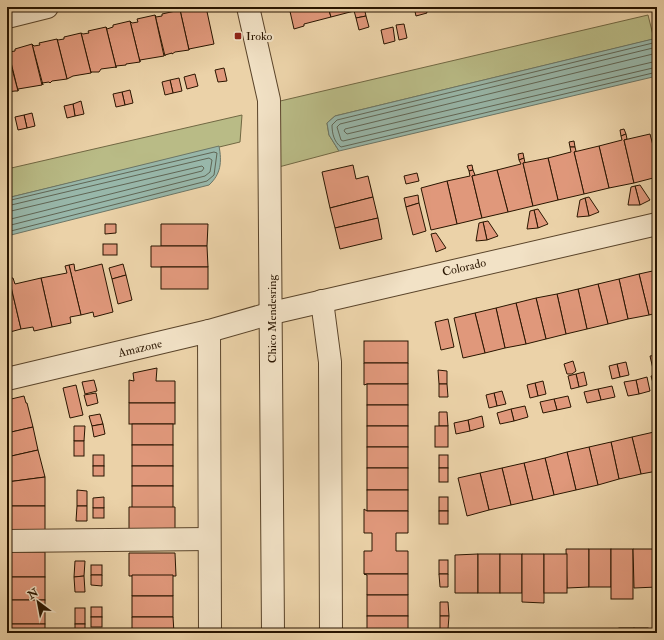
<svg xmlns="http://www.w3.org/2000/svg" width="664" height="640" viewBox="0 0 664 640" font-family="'IM FELL Double Pica',serif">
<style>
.green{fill:#b9bb86;stroke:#716843}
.water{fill:#98b7aa;stroke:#6c7666}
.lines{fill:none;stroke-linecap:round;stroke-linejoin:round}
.shore{stroke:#606655;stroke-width:1}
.building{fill:#e0987b;stroke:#291500}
.pedestrian-casing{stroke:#5a442a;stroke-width:24}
.minor-casing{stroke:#5a442a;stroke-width:24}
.tertiary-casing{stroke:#5a442a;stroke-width:24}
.pedestrian{stroke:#f2e2c6;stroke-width:22}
.minor{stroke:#f2e2c6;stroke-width:22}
.tertiary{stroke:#f2e2c6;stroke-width:22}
.poi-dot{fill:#8f2418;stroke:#f2e2c6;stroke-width:1.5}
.labels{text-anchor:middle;stroke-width:4;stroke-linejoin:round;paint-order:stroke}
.poi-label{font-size:12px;fill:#291500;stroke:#f2e2c6;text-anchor:start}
.street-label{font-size:12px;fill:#291500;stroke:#f2e2c6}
</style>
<rect width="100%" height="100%" fill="#ebd2a8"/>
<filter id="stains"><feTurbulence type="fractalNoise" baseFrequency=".005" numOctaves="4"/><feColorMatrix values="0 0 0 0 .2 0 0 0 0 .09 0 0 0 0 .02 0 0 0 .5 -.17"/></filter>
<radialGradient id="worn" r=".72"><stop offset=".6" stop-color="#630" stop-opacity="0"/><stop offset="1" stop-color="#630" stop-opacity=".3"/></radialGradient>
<g class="green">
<polygon points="648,15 654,39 335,116 327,123 329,135 339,151 275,168 276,102"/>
<polygon points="242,115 240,142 7,198 7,169"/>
</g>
<g class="water">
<polygon points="657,38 657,76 339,151 329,135 327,123 335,116"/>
<path d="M219 146C222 162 221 174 209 185L7 236V198Z"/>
</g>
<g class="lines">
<g class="shore">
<path d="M657 42 337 120 332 125C332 133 334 142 341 147L657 72"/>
<polyline points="657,47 340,124 337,127 341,140 343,141 657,67"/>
<polyline points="657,53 345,129 344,131 347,134 657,61"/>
<polyline points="7,201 214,152 217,153 214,175 207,181 7,232"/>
<polyline points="7,206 209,158 212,160 210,172 205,176 7,226"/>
<polyline points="7,212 202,166 204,168 202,171 7,220"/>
</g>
</g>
<g class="building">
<polygon points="206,7 214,44 189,49 189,50 180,10 181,12 189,7"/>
<polygon points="289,7 328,7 331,17 304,24 304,26 294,29"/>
<polygon points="328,7 353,7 354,11 331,17"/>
<polygon points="353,7 364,7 366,16 356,18"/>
<polygon points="414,7 425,7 427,13 416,16"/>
<polygon points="180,10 189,50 175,52 172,54 172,53 165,55 165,56 155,15 156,17 162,16 162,14"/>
<polygon points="155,15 164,56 140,60 140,62 130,21 132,23 138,22 137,19"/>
<polygon points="366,16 369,27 359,30 356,18"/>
<polygon points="130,21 140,62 126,64 126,65 116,66 116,68 116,67 106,27 107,29 113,27 113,25"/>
<polygon points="404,24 407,38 399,40 396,25"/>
<polygon points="106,27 116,67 101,69 99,72 91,72 91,73 81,33 83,34 89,33 88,31"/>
<polygon points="393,27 395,41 384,44 381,30"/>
<polygon points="81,33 91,73 73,76 67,79 57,39 58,40 64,39 64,37"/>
<polygon points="57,39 67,79 52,81 50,83 49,82 42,83 43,85 32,44 34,46 40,45 39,43"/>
<polygon points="32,44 42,85 18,89 18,91 8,50 9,52 15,51 15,49"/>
<polygon points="7,50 18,91 15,91 7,92"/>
<polygon points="224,68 227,81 218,82 215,70"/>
<polygon points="195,74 198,86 187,89 184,77"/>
<polygon points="179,78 182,91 173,93 170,80"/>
<polygon points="170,80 173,93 165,95 162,82"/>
<polygon points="130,90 133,103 125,105 122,92"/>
<polygon points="122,92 125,105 116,107 113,94"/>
<polygon points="81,101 84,114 75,116 73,104"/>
<polygon points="73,104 75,116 67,118 64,106"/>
<polygon points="32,113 35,126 27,128 24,115"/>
<polygon points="24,115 27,128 18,130 15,117"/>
<polygon points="624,129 626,134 621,136 620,130"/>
<polygon points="626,134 627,139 624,140 634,183 609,188 599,146 622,140 621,136"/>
<polygon points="650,134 657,161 657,177 634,183 624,140"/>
<polygon points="574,141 575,147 570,147 569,142"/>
<polygon points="599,146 609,188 584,194 574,152"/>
<polygon points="570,147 575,147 576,151 574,152 584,194 558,200 548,158 571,152"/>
<polygon points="523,153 524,158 519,160 518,154"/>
<polygon points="524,158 525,163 523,163 533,206 508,212 497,170 521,164 519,160"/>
<polygon points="548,158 558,200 533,206 523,163"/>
<polygon points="353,165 356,179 368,176 373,197 330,208 322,172"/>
<polygon points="472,165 473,170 469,171 467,166"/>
<polygon points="473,170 475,175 472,176 482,218 457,224 447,181 470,176 469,171"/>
<polygon points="497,170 508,212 482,218 472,176"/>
<polygon points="417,173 419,181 406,184 404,176"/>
<polygon points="447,181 457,224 431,230 421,188"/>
<polygon points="640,185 650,200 640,205 635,186"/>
<polygon points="635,186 640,205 628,205 631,187"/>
<polygon points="418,195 419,203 406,207 404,198"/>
<polygon points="373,197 378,218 335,228 330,208"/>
<polygon points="589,197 599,212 589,216 585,198"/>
<polygon points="585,198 589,216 577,217 580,200"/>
<polygon points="419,203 426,231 413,235 406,207"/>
<polygon points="538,209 548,224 538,228 534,210"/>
<polygon points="534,210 538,228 527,229 530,211"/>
<polygon points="378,218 382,239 340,249 335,228"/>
<polygon points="488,221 498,236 487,240 483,222"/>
<polygon points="483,222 487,240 476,241 479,223"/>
<polygon points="105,224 116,224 116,233 105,234"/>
<polygon points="161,224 208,224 207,246 161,246"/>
<polygon points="436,233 446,248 436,252 431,234"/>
<rect x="103" y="244" width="14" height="11"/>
<polygon points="151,246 207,246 208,267 151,267"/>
<polygon points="74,264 75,271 102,264 113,312 94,317 93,312 81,315 69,265"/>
<polygon points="123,264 126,275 112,279 109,268"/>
<polygon points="69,265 81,315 70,317 71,323 52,327 41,278 67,273 65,266"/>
<rect x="161" y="267" width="47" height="22"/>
<polygon points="657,270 657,313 649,315 639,274"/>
<polygon points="639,274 649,315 628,319 619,279"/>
<polygon points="126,275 132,300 118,304 112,279"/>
<polygon points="9,278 21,329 10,332 11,336 7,337 7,279"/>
<polygon points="9,278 13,278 15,284 41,278 52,327 34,331 33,327 21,329"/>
<polygon points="619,279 628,319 608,324 598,284"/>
<polygon points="598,284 608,324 587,329 578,289"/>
<polygon points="578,289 587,329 566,334 557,294"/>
<polygon points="557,294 566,334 546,339 536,298"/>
<polygon points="536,298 546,339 526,344 516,303"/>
<polygon points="516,303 526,344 505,348 496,308"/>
<polygon points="496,308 505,348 485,353 475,313"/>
<polygon points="475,313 485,353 463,358 454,318"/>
<polygon points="448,319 454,347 441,350 435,322"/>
<rect x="364" y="341" width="44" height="22"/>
<polygon points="657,355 657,368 653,369 650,356"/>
<polygon points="573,361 576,371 572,374 567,374 564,364"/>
<polygon points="626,362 629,375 620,377 617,364"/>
<polygon points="364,363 408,363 408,384 367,384 364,385"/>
<polygon points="617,364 620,377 612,379 609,366"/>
<polygon points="157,368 156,381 175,381 175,403 129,403 129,380 134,381 133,373"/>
<polygon points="438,370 447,371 447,384 439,384"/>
<polygon points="584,372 587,385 579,387 576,374"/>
<polygon points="576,374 579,387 571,389 568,376"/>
<polygon points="657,375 657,389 655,390 651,376"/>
<polygon points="647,377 650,391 639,394 636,380"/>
<polygon points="94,380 97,391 85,394 82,382"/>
<polygon points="636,380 639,394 628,396 624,382"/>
<polygon points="543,381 546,394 538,396 535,383"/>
<polygon points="535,383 538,396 530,398 527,385"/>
<rect x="367" y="384" width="41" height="21"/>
<polygon points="439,384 447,384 448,397 439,397"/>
<polygon points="76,385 83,415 70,418 63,388"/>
<polygon points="612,386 615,397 601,400 598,389"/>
<polygon points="598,389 601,400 587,403 584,392"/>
<polygon points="502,391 506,404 497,406 494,393"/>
<polygon points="96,393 98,403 87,406 84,395"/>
<polygon points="494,393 497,406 489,408 486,395"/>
<polygon points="24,396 26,403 27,403 33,427 7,433 7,400"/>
<polygon points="568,396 571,407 557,410 554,399"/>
<polygon points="554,399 557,410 543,413 540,402"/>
<rect x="129" y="403" width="46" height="21"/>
<rect x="367" y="405" width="41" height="21"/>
<polygon points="525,406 528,417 514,421 511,409"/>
<polygon points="511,409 514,421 500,424 497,413"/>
<polygon points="439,412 447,412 448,426 439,426"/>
<polygon points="100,414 103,424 92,426 89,416"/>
<polygon points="482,416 484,427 470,431 468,420"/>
<polygon points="468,420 470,431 456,434 454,423"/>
<polygon points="103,424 105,434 94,437 92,426"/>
<rect x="132" y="424" width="41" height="21"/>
<polygon points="74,426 85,426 84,441 74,441"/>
<rect x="367" y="426" width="41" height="21"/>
<rect x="435" y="426" width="13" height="21"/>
<polygon points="33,427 38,450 7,457 7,433"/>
<polygon points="654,432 657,445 657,471 641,474 632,437"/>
<polygon points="632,437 641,474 619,479 611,442"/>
<rect x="74" y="441" width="10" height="15"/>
<polygon points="611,442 619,479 598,485 589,447"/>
<rect x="132" y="445" width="41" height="21"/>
<rect x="367" y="447" width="41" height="21"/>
<polygon points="589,447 598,485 576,490 567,452"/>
<polygon points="38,450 45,477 7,482 7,457"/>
<polygon points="567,452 576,490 554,495 545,458"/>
<rect x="93" y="455" width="11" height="11"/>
<rect x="439" y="455" width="9" height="13"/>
<polygon points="545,458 554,495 533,500 524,463"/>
<polygon points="524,463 533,500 511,505 502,468"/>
<rect x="93" y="466" width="11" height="10"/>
<rect x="132" y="466" width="41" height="20"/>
<rect x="367" y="468" width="41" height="22"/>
<rect x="439" y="468" width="9" height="14"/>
<polygon points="502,468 511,505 489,510 480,473"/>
<polygon points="480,473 489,510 467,516 458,478"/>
<polygon points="45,477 45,506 7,506 7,482"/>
<rect x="132" y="486" width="41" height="22"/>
<polygon points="77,490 87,491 87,506 77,506"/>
<rect x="367" y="490" width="41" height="21"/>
<polygon points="104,497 104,508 93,508 93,498"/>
<rect x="439" y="497" width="9" height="14"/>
<polygon points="7,506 45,506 45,530 7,531"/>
<polygon points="77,506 87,506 87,521 76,521"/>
<polygon points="129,507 175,507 175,529 129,530"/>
<rect x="93" y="508" width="11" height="10"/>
<polygon points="364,509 367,511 408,511 408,533 396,533 396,551 408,551 408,574 364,574 364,551 372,551 372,533 364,533"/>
<rect x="439" y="511" width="9" height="13"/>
<polygon points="566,549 589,549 589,587 567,588"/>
<rect x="589" y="549" width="22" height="38"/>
<rect x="611" y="549" width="22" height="50"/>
<polygon points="633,549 656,549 657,587 634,588"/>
<rect x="7" y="552" width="38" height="25"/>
<polygon points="129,553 175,553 176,576 129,576"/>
<polygon points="478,554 478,593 455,593 455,555"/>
<rect x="478" y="554" width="22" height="39"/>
<rect x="500" y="554" width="22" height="39"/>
<polygon points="522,554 544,554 544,603 522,602"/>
<rect x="544" y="554" width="23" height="39"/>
<rect x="439" y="560" width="9" height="14"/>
<polygon points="75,561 85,561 84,576 74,577"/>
<rect x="91" y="565" width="11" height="10"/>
<polygon points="364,574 408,574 408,595 367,595 367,575"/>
<polygon points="439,574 448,574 448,587 440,587"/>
<polygon points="91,575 102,575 102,586 91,585"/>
<polygon points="173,575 173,596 132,596 132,575"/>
<polygon points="84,576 85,592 75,592 74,577"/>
<rect x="7" y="577" width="38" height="23"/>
<rect x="367" y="595" width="41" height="21"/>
<rect x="132" y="596" width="41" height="21"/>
<rect x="7" y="600" width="38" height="24"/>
<polygon points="440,602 448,602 449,616 440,616"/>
<rect x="91" y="607" width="11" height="10"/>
<rect x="75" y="608" width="10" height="16"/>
<rect x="367" y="616" width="41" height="17"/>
<polygon points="440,616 449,616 448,629 440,629"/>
<rect x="91" y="617" width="11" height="10"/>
<polygon points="132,617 173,617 174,633 132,633"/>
<rect x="7" y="624" width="38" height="9"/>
<rect x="75" y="624" width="10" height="9"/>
<rect x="619" y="628" width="15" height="5"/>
<rect x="634" y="628" width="14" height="5"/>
</g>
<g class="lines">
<g class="pedestrian-casing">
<polyline id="pedestrian" points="7,541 209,539"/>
</g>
<g class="minor-casing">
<g id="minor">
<polyline points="7,17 47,7"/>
<polyline points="322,301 330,362 331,633"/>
<polyline points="209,331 210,633"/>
<polyline points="7,379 209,331 272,313 657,224"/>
</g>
</g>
<g class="tertiary-casing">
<polyline id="tertiary" points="248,7 269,100 273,633"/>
</g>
<use href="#pedestrian" class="pedestrian"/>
<use href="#minor" class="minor"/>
<use href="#tertiary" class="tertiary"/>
</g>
<rect class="poi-dot" x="234" y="32" width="8" height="8" rx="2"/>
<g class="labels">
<g class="poi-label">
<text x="246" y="40">Iroko</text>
</g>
<g class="street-label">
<text transform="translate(464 267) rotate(-13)" y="4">Colorado</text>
<text transform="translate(272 319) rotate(-90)" y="4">Chico Mendesring</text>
<text transform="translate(140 348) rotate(-13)" y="4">Amazone</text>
</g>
</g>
<rect width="664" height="640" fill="none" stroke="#ebd2a8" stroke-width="24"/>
<rect x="8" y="8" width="648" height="624" fill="none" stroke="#291500" stroke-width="2"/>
<rect x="12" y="12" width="640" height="616" fill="none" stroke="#291500"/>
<g transform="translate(38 602) rotate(328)" stroke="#f2e2c6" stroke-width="3" paint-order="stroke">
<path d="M0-3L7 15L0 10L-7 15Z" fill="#291500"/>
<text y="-6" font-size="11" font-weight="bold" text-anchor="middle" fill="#291500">N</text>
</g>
<rect width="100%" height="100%" filter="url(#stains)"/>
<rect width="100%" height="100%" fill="url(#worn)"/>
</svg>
